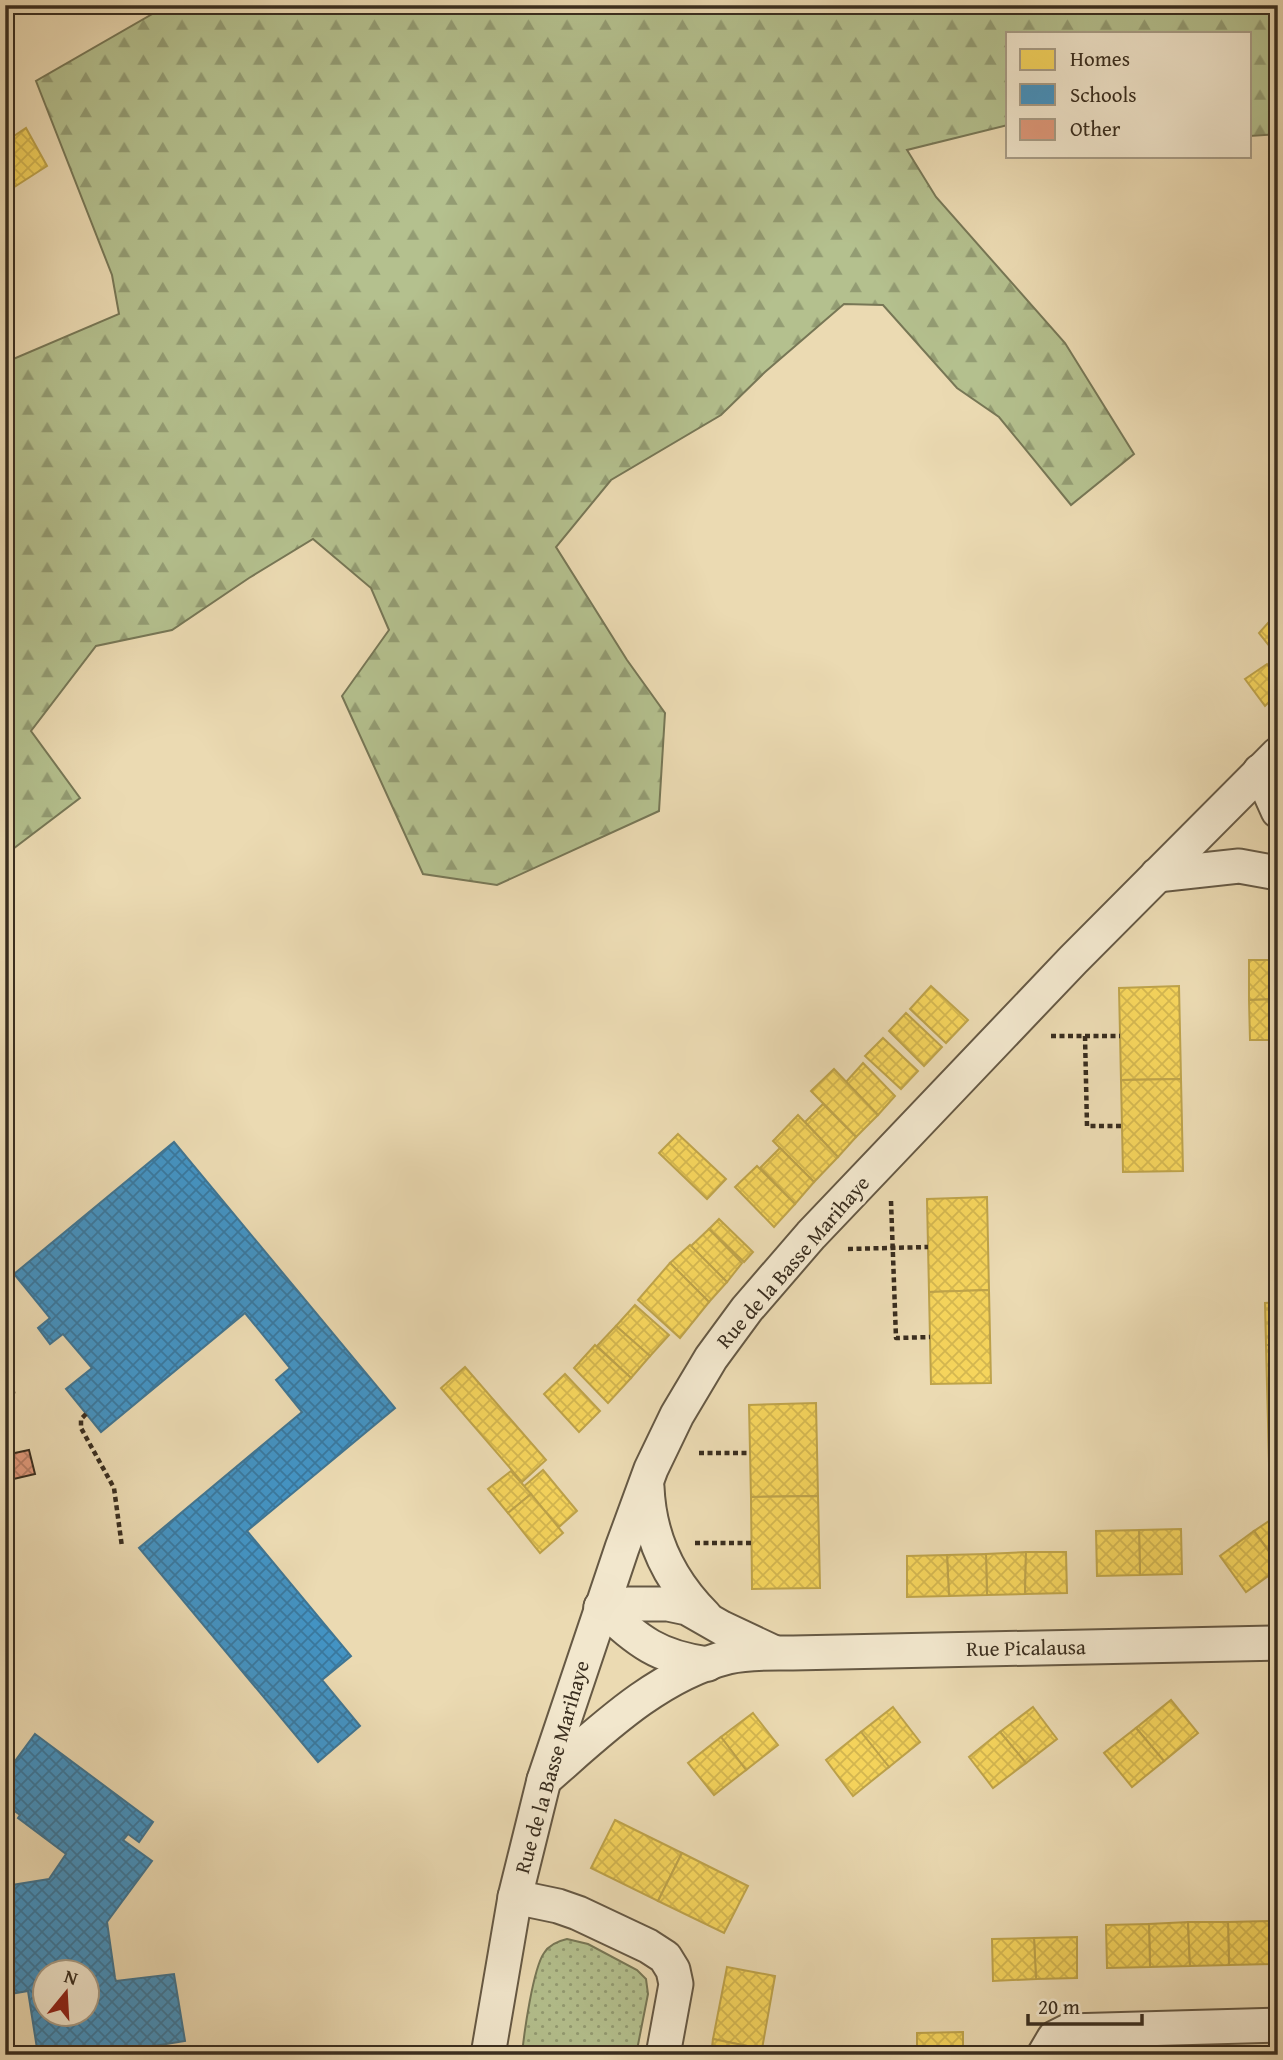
<svg xmlns="http://www.w3.org/2000/svg" width="1283" height="2060" viewBox="0 0 1283 2060" font-family="'Gentium Book Plus',serif">
<style>
.grass{fill:url(#grass-dots);stroke:#777756;stroke-width:2}
.forest{fill:url(#forest-firs);stroke:#777756;stroke-width:2}
.homes{fill:url(#homes-cross-hatch);stroke:#bea34a;stroke-width:2}
.schools{fill:url(#schools-cross-hatch);stroke:#407592;stroke-width:2;fill-rule:evenodd}
.building{fill:url(#building-cross-hatch);stroke:#3a2e1f;stroke-width:2}
.lines{fill:none;stroke-linecap:round;stroke-linejoin:round}
.minor-casing{stroke:#665944;stroke-width:37}
.path{stroke:#3a2e1f;stroke-width:4.5;stroke-dasharray:5 3.5;stroke-linecap:butt}
.minor{stroke:#f2e7cd;stroke-width:33}
.labels{text-anchor:middle;stroke-width:7;stroke-linejoin:round;paint-order:stroke}
.street-label{font-size:21px;fill:#3a2e1f;stroke:#f2e7cd}
</style>
<defs>
<pattern id="grass-dots" width="8" height="8" patternUnits="userSpaceOnUse" patternTransform="scale(1.75)"><rect width="8" height="8" fill="#b4c08e"/><path d="M2 2h.1M6 6h.1" fill="none" stroke="#939c73" stroke-width="1.8" stroke-linecap="round"/></pattern>
<pattern id="forest-firs" width="22" height="20" patternUnits="userSpaceOnUse" patternTransform="scale(1.75)"><rect width="22" height="20" fill="#b4c08e"/><path d="M5 1l3.5 6h-7zM16 11l3.5 6h-7z" fill="#939c73"/></pattern>
<pattern id="homes-cross-hatch" width="8" height="8" patternUnits="userSpaceOnUse" patternTransform="scale(1.75)"><rect width="8" height="8" fill="#f6d55c"/><path d="M0 0l8 8M0 8l8-8" fill="none" stroke="#d4b750"/></pattern>
<pattern id="schools-cross-hatch" width="8" height="8" patternUnits="userSpaceOnUse" patternTransform="scale(1.75)"><rect width="8" height="8" fill="#4393c3"/><path d="M0 0l8 8M0 8l8-8" fill="none" stroke="#39789e"/></pattern>
<pattern id="building-cross-hatch" width="8" height="8" patternUnits="userSpaceOnUse" patternTransform="scale(1.75)"><rect width="8" height="8" fill="#e0997b"/><path d="M0 0l8 8M0 8l8-8" fill="none" stroke="#b77d64"/></pattern>
</defs>
<rect width="100%" height="100%" fill="#ebdab2"/>
<filter id="stains"><feTurbulence type="fractalNoise" baseFrequency=".00286" numOctaves="4"/><feColorMatrix values="0 0 0 0 .2 0 0 0 0 .09 0 0 0 0 .02 0 0 0 .5 -.17"/></filter>
<radialGradient id="worn" r=".72"><stop offset=".6" stop-color="#630" stop-opacity="0"/><stop offset="1" stop-color="#630" stop-opacity=".3"/></radialGradient>
<path class="grass" d="M567 1939 588 1944 637 1970 646 1979 648 1994 636 2055H522C524 2033 533 1969 544 1953 549 1945 558 1941 567 1939Z"/>
<polygon class="forest" points="168,5 1278,5 1278,134 1250,136 1250,33 1008,33 1008,125 907,150 936,197 1065,343 1134,454 1071,505 999,417 957,388 883,305 844,304 765,372 721,415 611,480 556,547 627,660 665,713 659,811 497,885 423,874 342,696 389,630 371,588 313,539 249,578 172,630 96,646 31,731 80,798 5,855 5,352 11,360 119,314 112,275 36,81"/>
<g class="homes">
<polygon points="26,128 47,166 5,193 5,142"/>
<polygon points="1276,614 1278,616 1278,657 1259,633"/>
<polygon points="1267,664 1278,678 1278,693 1265,706 1245,679"/>
<polygon points="1249,960 1278,960 1278,999 1249,1000"/>
<polygon points="931,986 968,1020 946,1043 910,1009"/>
<polygon points="1179,986 1181,1079 1121,1080 1119,988"/>
<polygon points="1278,999 1278,1040 1250,1040 1249,1000"/>
<polygon points="906,1013 942,1047 924,1066 889,1031"/>
<polygon points="883,1038 918,1071 901,1089 865,1056"/>
<polygon points="863,1063 895,1096 878,1115 846,1082"/>
<polygon points="834,1069 878,1115 856,1137 811,1091"/>
<rect x="1272" y="1072" width="6" height="42"/>
<polygon points="1181,1079 1183,1171 1123,1172 1121,1080"/>
<polygon points="823,1104 856,1137 838,1157 805,1122"/>
<polygon points="1272,1114 1278,1114 1278,1156 1273,1157"/>
<polygon points="798,1115 838,1157 814,1182 773,1141"/>
<polygon points="678,1134 726,1179 707,1199 659,1153"/>
<polygon points="780,1148 814,1182 795,1204 760,1168"/>
<polygon points="757,1166 795,1204 774,1227 735,1187"/>
<polygon points="1274,1187 1278,1187 1278,1230 1275,1230"/>
<polygon points="987,1197 989,1290 929,1292 927,1199"/>
<polygon points="719,1219 753,1252 744,1262 709,1229"/>
<polygon points="709,1229 742,1263 727,1282 691,1246"/>
<polygon points="1275,1230 1278,1230 1278,1272 1277,1272"/>
<polygon points="690,1245 727,1282 709,1302 670,1263"/>
<polygon points="670,1263 709,1302 680,1338 638,1300"/>
<polygon points="989,1290 991,1383 931,1384 929,1292"/>
<polygon points="1278,1302 1278,1345 1266,1345 1265,1303"/>
<polygon points="635,1305 669,1335 650,1356 616,1326"/>
<polygon points="616,1326 650,1356 631,1378 597,1346"/>
<polygon points="595,1345 631,1378 608,1403 574,1368"/>
<polygon points="1266,1345 1278,1345 1278,1384 1267,1385"/>
<polygon points="465,1367 546,1460 522,1482 441,1388"/>
<polygon points="565,1374 600,1411 579,1432 544,1394"/>
<polygon points="1278,1384 1278,1422 1268,1422 1267,1385"/>
<polygon points="816,1403 818,1496 751,1497 749,1405"/>
<polygon points="1268,1422 1278,1422 1278,1464 1269,1464"/>
<polygon points="543,1470 577,1511 559,1527 523,1487"/>
<polygon points="511,1471 531,1494 508,1513 488,1489"/>
<polygon points="531,1494 563,1533 540,1553 508,1513"/>
<polygon points="818,1496 820,1588 752,1589 751,1497"/>
<polygon points="1278,1515 1278,1564 1254,1531"/>
<polygon points="1181,1529 1182,1574 1140,1575 1139,1530"/>
<polygon points="1139,1530 1140,1575 1097,1576 1096,1531"/>
<polygon points="1254,1531 1278,1564 1278,1569 1246,1592 1220,1556"/>
<polygon points="1026,1552 1025,1594 987,1595 986,1554"/>
<polygon points="1026,1552 1066,1552 1067,1593 1025,1594"/>
<polygon points="986,1554 987,1595 949,1596 947,1555"/>
<polygon points="947,1555 949,1596 907,1597 907,1556"/>
<polygon points="1171,1700 1198,1733 1164,1761 1136,1728"/>
<polygon points="893,1707 920,1742 889,1767 861,1732"/>
<polygon points="1033,1707 1057,1739 1026,1763 1000,1732"/>
<polygon points="753,1713 778,1745 746,1770 721,1737"/>
<polygon points="1274,1724 1278,1724 1278,1764 1275,1763"/>
<polygon points="1136,1728 1164,1761 1132,1787 1104,1753"/>
<polygon points="861,1732 889,1767 853,1796 826,1760"/>
<polygon points="1000,1732 1026,1763 993,1788 969,1757"/>
<polygon points="721,1737 746,1770 714,1795 688,1763"/>
<polygon points="1275,1763 1278,1764 1278,1802 1276,1802"/>
<polygon points="615,1820 682,1853 658,1901 591,1868"/>
<polygon points="682,1853 748,1886 724,1933 658,1901"/>
<polygon points="1270,1921 1271,1964 1229,1965 1228,1922"/>
<polygon points="1188,1922 1190,1966 1150,1967 1149,1924"/>
<polygon points="1188,1922 1228,1922 1229,1965 1190,1966"/>
<polygon points="1149,1924 1150,1967 1107,1968 1106,1925"/>
<polygon points="1077,1937 1077,1978 1036,1979 1034,1938"/>
<polygon points="1034,1938 1036,1979 993,1981 992,1939"/>
<polygon points="727,1967 775,1976 762,2049 713,2039"/>
<polygon points="963,2032 963,2055 917,2055 917,2033"/>
<polygon points="713,2039 762,2049 761,2055 711,2055"/>
</g>
<g class="schools">
<polygon points="174,1142 395,1408 247,1531 351,1656 322,1680 360,1726 318,1762 139,1548 302,1412 276,1380 290,1368 245,1313 101,1432 66,1389 92,1368 63,1334 50,1344 38,1328 50,1318 14,1274"/>
<path d="M35 1734 153 1822 139 1842 128 1834 123 1840 152 1861 107 1922 115 1978 116 1981 174 1974 185 2041 111 2053 110 2046 38 2055 28 1991 10 1994 5 1975V1886L49 1879 66 1854 18 1818 20 1815 5 1804V1754L15 1761ZM46 1972H88V2014H46Z"/>
</g>
<polygon class="building" points="29,1450 35,1474 5,1481 5,1455"/>
<g class="lines">
<g class="minor-casing">
<g id="minor">
<polyline points="1260,771 1278,811"/>
<polyline points="1157,875 1239,866 1278,873"/>
<path d="M647 1487C649 1538 670 1581 705 1616"/>
<polyline points="601,1607 630,1604 668,1604 687,1608 722,1628 773,1652"/>
<path d="M601 1607C639 1641 656 1657 708 1664"/>
<path d="M544 1780C598 1733 656 1675 728 1657 748 1652 771 1653 793 1653L1278 1643"/>
<polyline points="515,1897 558,1906 578,1913 648,1946 665,1957 673,1970 676,1984 663,2055"/>
<polyline points="488,2055 515,1897 544,1780 622,1548 651,1469 677,1415 711,1358 747,1309 811,1235 1073,960 1278,754"/>
<polyline points="1044,2055 1054,2038 1068,2031 1278,2025"/>
</g>
</g>
<g class="path">
<polyline points="1051,1036 1120,1036"/>
<polyline points="1085,1036 1087,1126 1122,1126"/>
<polyline points="891,1201 896,1338 930,1337"/>
<polyline points="848,1249 928,1247"/>
<polyline points="5,1393 15,1391"/>
<polyline points="86,1414 81,1419 81,1428 114,1488 122,1547"/>
<polyline points="699,1453 750,1453"/>
<polyline points="695,1543 751,1543"/>
</g>
<use href="#minor" class="minor"/>
</g>
<g class="labels">
<g class="street-label">
<text transform="translate(793 1262) rotate(-49)" y="7">Rue de la Basse Marihaye</text>
<text transform="translate(1026 1648) rotate(-1)" y="7">Rue Picalausa</text>
<text transform="translate(552 1767) rotate(-74)" y="7">Rue de la Basse Marihaye</text>
</g>
</g>
<rect width="1283" height="2060" fill="none" stroke="#ebdab2" stroke-width="28"/>
<rect x="7" y="7" width="1269" height="2046" fill="none" stroke="#3a2e1f" stroke-width="3.5"/>
<rect x="14" y="14" width="1255" height="2032" fill="none" stroke="#3a2e1f" stroke-width="2"/>
<rect x="1006" y="32" width="245" height="126" fill="#f2e7cd" stroke="#a89d87" stroke-width="2"/>
<rect x="1020" y="49" width="35" height="21" fill="#f6d55c" stroke="#a89d87" stroke-width="2"/>
<text x="1070" y="66" font-size="21" fill="#3a2e1f">Homes</text>
<rect x="1020" y="84" width="35" height="21" fill="#4393c3" stroke="#a89d87" stroke-width="2"/>
<text x="1070" y="102" font-size="21" fill="#3a2e1f">Schools</text>
<rect x="1020" y="119" width="35" height="21" fill="#e0997b" stroke="#a89d87" stroke-width="2"/>
<text x="1070" y="136" font-size="21" fill="#3a2e1f">Other</text>
<g transform="translate(66 1993) rotate(18)"><circle r="33" fill="#f2e7cd" stroke="#a89d87" stroke-width="2"/>
<path d="M0-5L12 26L0 18L-12 26Z" fill="#8f2418"/>
<text y="-10" font-size="19" font-weight="bold" text-anchor="middle" fill="#3a2e1f">N</text>
</g>
<path d="M1028 2014v10h114v-10" fill="none" stroke="#3a2e1f" stroke-width="3.5"/>
<text x="1038" y="2014" font-size="21" fill="#3a2e1f" stroke="#f2e7cd" stroke-width="5" paint-order="stroke">20 m</text>
<rect width="100%" height="100%" filter="url(#stains)"/>
<rect width="100%" height="100%" fill="url(#worn)"/>
</svg>
